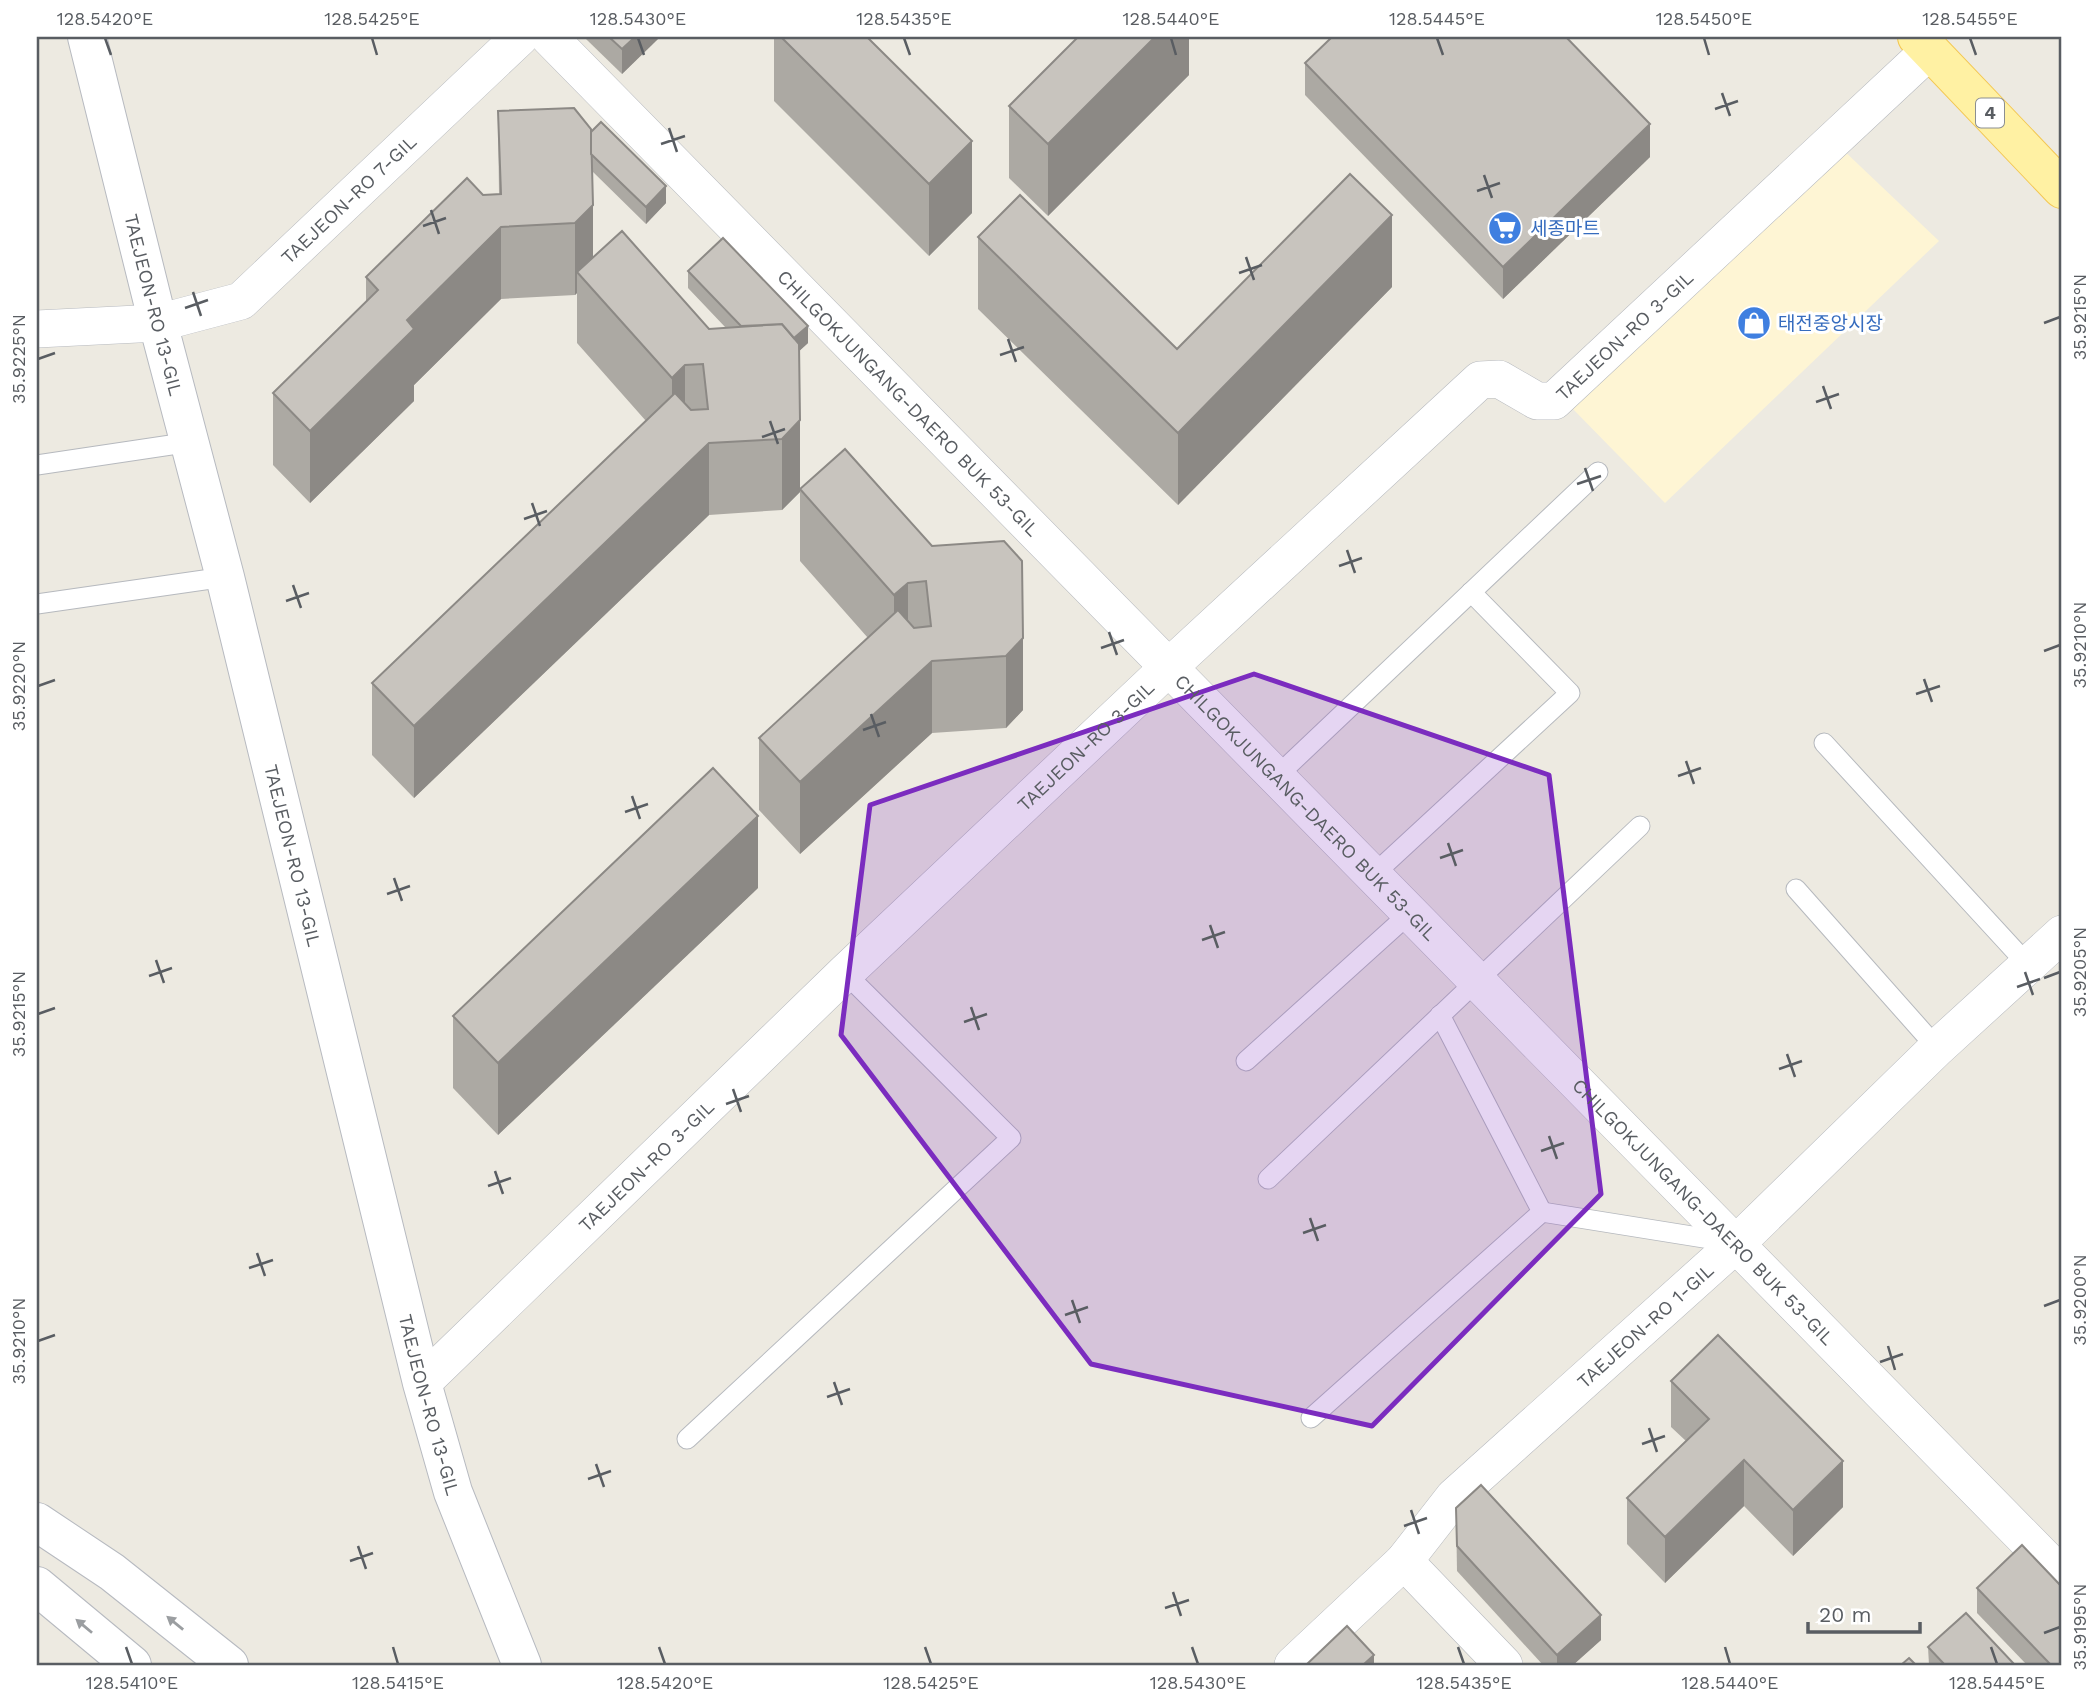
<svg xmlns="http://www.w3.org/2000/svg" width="2099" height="1702" viewBox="0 0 2099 1702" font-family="'Work Sans','Noto Sans KR',sans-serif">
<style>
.commercial{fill:#fef5d4}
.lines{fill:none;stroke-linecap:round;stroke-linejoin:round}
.lane-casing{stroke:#b6b9be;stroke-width:21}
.street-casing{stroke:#b6b9be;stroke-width:38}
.secondary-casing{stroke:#b7bac0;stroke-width:40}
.primary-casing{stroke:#f3c753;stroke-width:40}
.lane{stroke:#fff;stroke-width:19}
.street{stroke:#fff;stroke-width:37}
.secondary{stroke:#fff;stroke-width:38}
.primary{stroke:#fff1a3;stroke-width:38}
.wall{fill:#aca9a3}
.shaded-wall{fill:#8c8985}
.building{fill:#c8c4be;stroke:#8c8985;stroke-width:2}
.oneway{fill:#9b9ea1}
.marked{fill:#7b2cbf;fill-opacity:0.2;stroke:#7b2cbf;stroke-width:5;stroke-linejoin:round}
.ticks{fill:none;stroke:#595d62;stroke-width:2.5}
.labels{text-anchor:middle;stroke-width:6;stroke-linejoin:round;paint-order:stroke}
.shield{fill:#fff;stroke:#8b8e91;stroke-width:2}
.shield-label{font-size:18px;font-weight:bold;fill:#595d62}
.street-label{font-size:19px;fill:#595d62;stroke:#fff}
.shop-label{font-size:19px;fill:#366cbe;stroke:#fff;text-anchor:start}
.neatline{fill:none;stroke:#595d62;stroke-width:2.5}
.ticks-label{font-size:18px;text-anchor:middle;fill:#595d62}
</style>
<rect width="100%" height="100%" fill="#edeae1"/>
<polygon class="commercial" points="1840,147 1939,241 1665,503 1569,405"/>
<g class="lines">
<g class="lane-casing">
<g id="lane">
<polyline points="37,465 191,442"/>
<polyline points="37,604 225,577"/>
<polyline points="1824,743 2028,965"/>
<polyline points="1276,777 1598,472"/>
<polyline points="1373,875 1570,693 1471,592"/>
<polyline points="1796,889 1937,1048"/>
<polyline points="1440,1015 1542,1212"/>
<polyline points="1246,1061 1410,913"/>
<polyline points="1268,1179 1640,826"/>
<polyline points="1311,1418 1542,1212 1729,1242"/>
<polyline points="687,1439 1011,1138 845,973"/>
</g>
</g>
<g class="street-casing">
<g id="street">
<path id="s1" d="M549 37 2062 1576"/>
<path id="s2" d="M37 329 158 323 241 301 520 37"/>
<path id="s3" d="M422 1383 845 973 1169 667 1480 380 1499 379 1537 401H1554L1930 50"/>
<polyline points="1404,1561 1504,1665"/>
<path id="s4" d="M1293 1665 1404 1561 1454 1497 1737 1243 1937 1048 2062 934"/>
</g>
</g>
<g class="secondary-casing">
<g id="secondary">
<path id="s5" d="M87 37 158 323 225 577 422 1383 453 1492 522 1665"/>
<polyline points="37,1522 112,1572 229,1665"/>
<polyline points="37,1586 132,1665"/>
</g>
</g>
<g class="primary-casing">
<polyline id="primary" points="1917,37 2062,189"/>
</g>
<use href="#lane" class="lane"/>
<use href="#street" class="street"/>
<use href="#secondary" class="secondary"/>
<use href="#primary" class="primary"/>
</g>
<g class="wall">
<polygon points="586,37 660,37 622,74 586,39"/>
<polygon points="774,37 867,37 972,213 929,256 774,101"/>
<polygon points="1189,37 1189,75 1048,216 1009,178 1009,106"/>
<polygon points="1305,63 1650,157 1503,299 1305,95"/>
<polygon points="498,111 591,132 666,203 646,224 592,171 593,258 709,329 726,328 688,288 688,271 808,343 799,351 800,489 932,546 1004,541 1023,710 1006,728 932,733 800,854 759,810 759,738 868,638 800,561 800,492 782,510 709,515 414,798 372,755 372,683 646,421 577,343 577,293 575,295 501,299 414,385 414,401 310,503 273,465 273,393 366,302 366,277 483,195 499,194"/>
<polygon points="978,237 1177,349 1392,287 1178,505 978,309"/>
<polygon points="758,888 498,1135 453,1088 453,1016"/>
<polygon points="1671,1381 1843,1507 1793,1556 1744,1506 1665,1583 1627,1544 1627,1498 1686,1441 1671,1427"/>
<polygon points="1456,1508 1601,1640 1573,1665 1543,1665 1457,1571"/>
<polygon points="1977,1588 2062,1665 2027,1665 1977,1613"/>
<polygon points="1928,1647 2015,1665 1929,1665"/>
</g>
<g class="shaded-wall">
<polygon points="635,37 660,37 622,74 622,49"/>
<polygon points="1155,37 1189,37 1189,75 1048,216 1048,144"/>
<polygon points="1650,124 1650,157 1503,299 1503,267"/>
<polygon points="972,141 972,213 929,256 929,184"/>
<polygon points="666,186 666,203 646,224 646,207"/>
<polygon points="593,205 593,276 577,272 577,293 575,295 575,223"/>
<polygon points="1392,215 1392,287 1178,505 1178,433"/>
<polygon points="501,227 501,299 414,385 414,401 310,503 310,431 407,320"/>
<polygon points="808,326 808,343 772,376 772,359"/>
<polygon points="685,365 685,437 672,450 672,378"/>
<polygon points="800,420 800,492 782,510 782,439"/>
<polygon points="709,443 709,515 414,798 414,726"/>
<polygon points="908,583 908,655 894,667 894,595"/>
<polygon points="1023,638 1023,710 1006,728 1006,656"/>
<polygon points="932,661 932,733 800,854 800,782"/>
<polygon points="758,816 758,888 498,1135 498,1063"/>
<polygon points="1744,1460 1744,1506 1665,1583 1665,1537"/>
<polygon points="1843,1461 1843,1507 1793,1556 1793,1510"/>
<polygon points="1601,1615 1601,1640 1573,1665 1557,1665 1557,1655"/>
<polygon points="1374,1655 1374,1665 1363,1665"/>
</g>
<g class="building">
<polygon points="609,37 635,37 622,49"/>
<polygon points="781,37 867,37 972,141 929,184"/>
<polygon points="1078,37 1155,37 1048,144 1009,106"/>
<polygon points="1332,37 1566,37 1650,124 1503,267 1305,63"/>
<polygon points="574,108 591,129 593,205 575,223 501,227 407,320 414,329 310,431 273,393 378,290 366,277 467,178 483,195 501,194 498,111"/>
<polygon points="601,122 666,186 646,207 591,154 591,132"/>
<polygon points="1350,174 1392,215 1178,433 978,237 1020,195 1177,349"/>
<polygon points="622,231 709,329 782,324 799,344 800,420 782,439 709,443 414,726 372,683 675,393 691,410 708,409 703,364 685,365 672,378 577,272"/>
<polygon points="723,238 808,326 794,338 782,324 741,326 688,271"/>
<polygon points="845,449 932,546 1004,541 1022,561 1023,638 1006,656 932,661 800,782 759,738 898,610 914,628 931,626 926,581 908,583 894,595 800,489"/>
<polygon points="713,768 758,816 498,1063 453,1016"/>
<polygon points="1718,1335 1843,1461 1793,1510 1744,1460 1665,1537 1627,1498 1709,1419 1671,1381"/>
<polygon points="1481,1485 1601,1615 1557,1655 1457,1546 1456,1508"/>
<polygon points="2022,1545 2062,1587 2062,1664 2061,1665 2051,1665 1977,1588"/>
<polygon points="1966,1613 2015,1665 1945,1665 1928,1647"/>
<polygon points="1347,1626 1374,1655 1363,1665 1306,1665"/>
<polygon points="1909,1658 1916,1665 1901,1665"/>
</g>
<defs><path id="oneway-solid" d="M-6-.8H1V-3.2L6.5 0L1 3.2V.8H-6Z" transform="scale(1.75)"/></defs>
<g class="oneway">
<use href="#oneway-solid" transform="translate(175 1623) rotate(-141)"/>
<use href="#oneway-solid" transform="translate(84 1626) rotate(-140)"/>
</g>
<path class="marked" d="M1254 674 1549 775 1601 1194 1372 1426 1091 1364 841 1035 870 805Z"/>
<path class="ticks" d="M105 38 111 55M372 38 377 55M638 38 644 55M904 38 910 55M1171 38 1176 55M1437 38 1443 55M1704 38 1709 55M1970 38 1976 55M1722 93 1730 116M1715 109 1738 101M669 128 677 152M661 144 685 136M1484 175 1492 198M1477 191 1500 183M431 210 439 234M423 226 446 218M1246 257 1254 280M1239 273 1262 265M193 292 201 316M185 308 208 300M2044 323 2060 317M1008 339 1016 362M1000 355 1024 347M38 359 55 353M1823 386 1831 409M1816 402 1839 394M770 421 778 444M762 437 785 429M1585 468 1593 491M1577 484 1601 476M532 503 540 526M524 519 547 511M1347 550 1355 573M1339 566 1362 558M293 585 301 608M286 601 309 593M1109 632 1117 655M1101 648 1124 640M2044 651 2060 645M1924 679 1932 702M38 686 55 680M1916 694 1940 686M871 714 879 737M863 730 886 722M1686 761 1694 784M1678 776 1701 768M632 796 640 819M625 812 648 804M1448 843 1456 866M1440 858 1463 850M394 878 402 901M387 894 410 886M1210 925 1218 948M1202 940 1225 932M156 960 164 983M2025 972 2033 995M149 976 172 968M2044 978 2060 972M2017 987 2040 979M971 1007 979 1030M38 1014 55 1008M964 1022 987 1014M1787 1054 1795 1077M1779 1069 1802 1061M733 1089 741 1112M726 1104 749 1096M1549 1136 1557 1159M1541 1151 1564 1143M495 1171 503 1194M488 1186 511 1178M1310 1218 1318 1241M1303 1233 1326 1225M257 1253 265 1276M249 1268 273 1260M1072 1300 1080 1323M2044 1306 2060 1300M1065 1315 1088 1307M38 1341 55 1335M1888 1346 1895 1370M1880 1362 1903 1354M834 1382 842 1405M827 1397 850 1389M1649 1428 1657 1452M1642 1444 1665 1436M596 1464 604 1487M588 1479 611 1471M1411 1510 1419 1534M1404 1526 1427 1518M358 1546 366 1569M350 1561 373 1553M1173 1592 1181 1616M1165 1608 1189 1600M2044 1633 2060 1627M126 1647 132 1664M393 1647 398 1664M659 1647 665 1664M925 1647 931 1664M1192 1647 1198 1664M1458 1647 1464 1664M1725 1647 1730 1664M1991 1647 1997 1664"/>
<defs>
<g id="supermarket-disc" transform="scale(1.75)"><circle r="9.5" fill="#3f7fe0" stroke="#fff"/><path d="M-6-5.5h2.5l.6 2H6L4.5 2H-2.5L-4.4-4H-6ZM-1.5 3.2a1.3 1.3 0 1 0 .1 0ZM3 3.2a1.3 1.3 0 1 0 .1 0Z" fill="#fff"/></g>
<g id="shop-disc" transform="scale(1.75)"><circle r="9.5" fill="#3f7fe0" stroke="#fff"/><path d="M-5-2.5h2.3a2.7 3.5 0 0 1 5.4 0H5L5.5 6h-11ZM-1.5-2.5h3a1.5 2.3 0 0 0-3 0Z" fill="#fff"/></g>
</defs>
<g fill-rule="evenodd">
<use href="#supermarket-disc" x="1505" y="228"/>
<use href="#shop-disc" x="1754" y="323"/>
</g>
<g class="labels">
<rect class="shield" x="1976" y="98.5" width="28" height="29" rx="5"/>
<g class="shield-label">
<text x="1990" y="119">4</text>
</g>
<g class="street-label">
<text dy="7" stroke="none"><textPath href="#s2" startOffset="355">TAEJEON-RO 7-GIL</textPath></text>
<text dy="7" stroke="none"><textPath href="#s5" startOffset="276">TAEJEON-RO 13-GIL</textPath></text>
<text dy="7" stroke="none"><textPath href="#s3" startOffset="1634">TAEJEON-RO 3-GIL</textPath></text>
<text dy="7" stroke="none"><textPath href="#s1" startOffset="513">CHILGOKJUNGANG-DAERO BUK 53-GIL</textPath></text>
<text dy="7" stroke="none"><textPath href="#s3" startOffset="920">TAEJEON-RO 3-GIL</textPath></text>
<text dy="7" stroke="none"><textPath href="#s1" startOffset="1080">CHILGOKJUNGANG-DAERO BUK 53-GIL</textPath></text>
<text dy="7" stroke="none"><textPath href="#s5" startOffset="844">TAEJEON-RO 13-GIL</textPath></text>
<text dy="7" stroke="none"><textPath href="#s3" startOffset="312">TAEJEON-RO 3-GIL</textPath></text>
<text dy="7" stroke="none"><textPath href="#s1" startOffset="1647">CHILGOKJUNGANG-DAERO BUK 53-GIL</textPath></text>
<text dy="7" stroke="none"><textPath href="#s4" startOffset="490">TAEJEON-RO 1-GIL</textPath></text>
<text dy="7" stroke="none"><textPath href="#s5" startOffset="1410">TAEJEON-RO 13-GIL</textPath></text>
</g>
<g class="shop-label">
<text x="1530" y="235">세종마트</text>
<text x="1778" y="330">태전중앙시장</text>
</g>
</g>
<rect width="2099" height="1702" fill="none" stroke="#ffffff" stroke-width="77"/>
<path d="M1808 1622v10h112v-10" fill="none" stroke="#595d62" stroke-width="3.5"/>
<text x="1819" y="1622" font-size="21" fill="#595d62" stroke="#ffffff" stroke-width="5" paint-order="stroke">20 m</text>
<rect x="38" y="38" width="2022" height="1626" class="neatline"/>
<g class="ticks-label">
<text x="105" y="25">128.5420°E</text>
<text x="372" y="25">128.5425°E</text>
<text x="638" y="25">128.5430°E</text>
<text x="904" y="25">128.5435°E</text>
<text x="1171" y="25">128.5440°E</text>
<text x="1437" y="25">128.5445°E</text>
<text x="1704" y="25">128.5450°E</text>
<text x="1970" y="25">128.5455°E</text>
<text transform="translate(2080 317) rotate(-90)" y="6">35.9215°N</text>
<text transform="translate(19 359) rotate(-90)" y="6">35.9225°N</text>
<text transform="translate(2080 645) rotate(-90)" y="6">35.9210°N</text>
<text transform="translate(19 686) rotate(-90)" y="6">35.9220°N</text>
<text transform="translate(2080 972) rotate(-90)" y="6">35.9205°N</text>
<text transform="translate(19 1014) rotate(-90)" y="6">35.9215°N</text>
<text transform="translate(2080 1300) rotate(-90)" y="6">35.9200°N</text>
<text transform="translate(19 1341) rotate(-90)" y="6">35.9210°N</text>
<text transform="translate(2080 1627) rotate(-90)" y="6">35.9195°N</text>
<text x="132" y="1689">128.5410°E</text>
<text x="398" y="1689">128.5415°E</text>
<text x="665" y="1689">128.5420°E</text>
<text x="931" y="1689">128.5425°E</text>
<text x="1198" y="1689">128.5430°E</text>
<text x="1464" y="1689">128.5435°E</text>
<text x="1730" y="1689">128.5440°E</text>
<text x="1997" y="1689">128.5445°E</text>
</g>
</svg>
